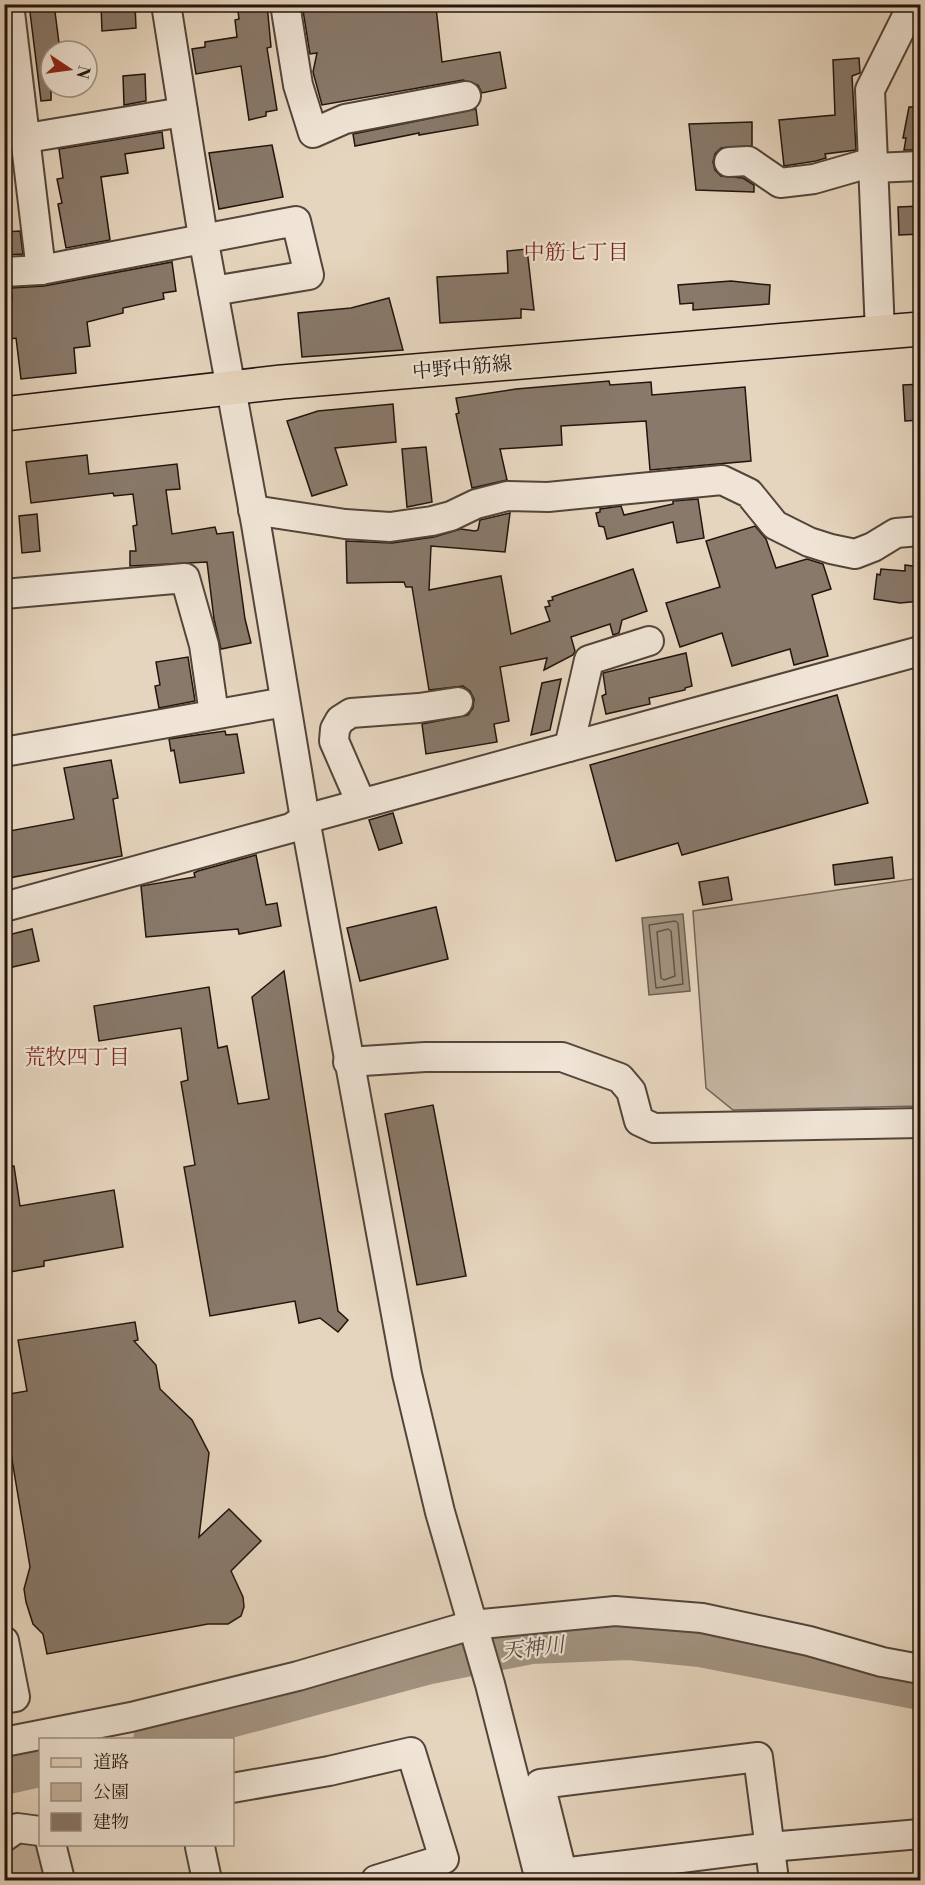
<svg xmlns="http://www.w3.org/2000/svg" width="925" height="1885" viewBox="0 0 925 1885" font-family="'Libre Bodoni','Noto Serif JP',serif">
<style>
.green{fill:#c5b4a0;stroke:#746457;stroke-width:1.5}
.water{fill:#a39482;stroke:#6f6154;stroke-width:1.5}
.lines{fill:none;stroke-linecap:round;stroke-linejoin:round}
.shore{stroke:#625448;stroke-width:1.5}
.river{stroke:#a39482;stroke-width:38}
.building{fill:#88796a;stroke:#22150e;stroke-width:1.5}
.minor-casing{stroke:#53453a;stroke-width:32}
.major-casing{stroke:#22150e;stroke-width:36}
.minor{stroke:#efe4d5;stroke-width:28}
.major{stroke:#e6d5be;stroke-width:33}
.labels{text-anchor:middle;stroke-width:4.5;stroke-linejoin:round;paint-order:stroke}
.street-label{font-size:20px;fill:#22150e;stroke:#efe4d5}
.neighbourhood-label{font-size:21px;fill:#7a1f14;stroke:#efe4d5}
.water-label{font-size:21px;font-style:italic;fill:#56483c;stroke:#efe4d5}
</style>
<rect width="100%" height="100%" fill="#e6d5be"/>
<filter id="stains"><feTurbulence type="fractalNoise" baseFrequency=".00333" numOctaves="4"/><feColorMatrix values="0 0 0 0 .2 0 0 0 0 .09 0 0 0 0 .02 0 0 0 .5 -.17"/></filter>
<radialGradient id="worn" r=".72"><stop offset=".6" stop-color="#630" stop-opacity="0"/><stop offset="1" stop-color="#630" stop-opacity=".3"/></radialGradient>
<g class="green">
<polygon points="920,878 920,1106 733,1110 706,1088 693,911"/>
<polygon points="34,1833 51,1880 5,1880 5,1843"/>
</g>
<polygon class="water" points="683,914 690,991 649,995 642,918"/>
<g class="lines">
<g class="shore">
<polygon points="675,921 678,923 683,984 656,988 649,925"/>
<polygon points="668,929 671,931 675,976 664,980 661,978 657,932"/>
</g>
<g class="river">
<polyline points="152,1740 430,1665 531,1645 629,1641 700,1648 920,1691"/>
<polyline points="4,1776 40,1768"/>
</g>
</g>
<g class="building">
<polygon points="29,4 54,4 60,51 51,51 51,100 41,101"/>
<polygon points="101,4 135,4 136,28 102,31"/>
<polygon points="237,4 267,4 271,47 267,48 277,110 266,112 266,116 249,120 241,66 196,74 192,49 205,47 205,42 237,37 235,20 239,19"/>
<polygon points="302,4 409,4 409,10 436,7 442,62 500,52 506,88 482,93 478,85 463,80 322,105 313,72 317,53 310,54"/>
<polygon points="859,58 860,73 852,76 856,150 825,154 826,158 816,161 784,166 779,120 835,115 833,60"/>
<polygon points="145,74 146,101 124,105 123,76"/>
<polygon points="909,107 921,107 921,150 904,150 906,138 903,138"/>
<polygon points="476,109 478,125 419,135 419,133 355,146 353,134"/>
<polygon points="752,122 752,146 721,148 715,154 713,162 715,170 721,176 743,178 754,185 754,192 696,190 689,124"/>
<polygon points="162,132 164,148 125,154 128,173 101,177 110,240 66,248 58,204 62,203 57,179 63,178 59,149"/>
<polygon points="272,145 283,197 219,209 209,153"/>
<polygon points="921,206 921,234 899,235 898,207"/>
<polygon points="20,231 23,254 4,255 4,232"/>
<polygon points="527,249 534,310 521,309 521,318 440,323 437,277 508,273 507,251"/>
<polygon points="172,262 176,291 163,293 164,299 123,308 123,313 87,322 90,346 74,348 76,373 21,379 16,338 4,340 4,300 12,299 11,288 44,286"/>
<polygon points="731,281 770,285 769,304 693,310 693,303 680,304 678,285"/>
<polygon points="389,298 403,350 302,357 298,313 351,308"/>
<polygon points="609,381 610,385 651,382 652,395 745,387 751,461 650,470 646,421 561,426 562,445 500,449 507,480 472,488 456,414 459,413 456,398 516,389"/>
<polygon points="921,384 921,420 905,421 903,385"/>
<polygon points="393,404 396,442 335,448 347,485 312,496 287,421 318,411"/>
<polygon points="426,447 432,502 407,507 402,449"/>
<polygon points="87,455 89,474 177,464 180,489 166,490 172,534 215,527 217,534 233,532 245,619 251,643 221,649 214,619 207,562 130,566 130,551 136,551 133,526 137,525 133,494 114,496 113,493 31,503 26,462"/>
<polygon points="698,499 704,538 677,543 673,522 607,539 604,527 599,526 596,513 600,512 600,509 621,506 624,515 673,504 673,501"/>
<polygon points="510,513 505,552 431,546 429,590 501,576 511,634 550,621 545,607 550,606 548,601 553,600 552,597 633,569 647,611 622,620 619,633 613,635 610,624 571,637 575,651 573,655 544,670 547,658 500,667 509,721 494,724 497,742 426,754 422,724 468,715 473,708 474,699 470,691 463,686 429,690 412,587 406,587 404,582 347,583 346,541 392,543 434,537 461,529 475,531 478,530 480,520"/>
<polygon points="37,514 40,551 22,553 19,516"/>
<polygon points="755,526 766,539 776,568 807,559 823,564 831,589 812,595 828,656 794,665 790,649 732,666 722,633 680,647 666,603 720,587 706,541"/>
<polygon points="905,565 921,567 921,601 900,603 874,599 877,574 880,575 881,569 905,571"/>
<polygon points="686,653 692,686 685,688 685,690 649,698 650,704 606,714 602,696 606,694 603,673"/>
<polygon points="188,657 195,701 159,708 155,686 160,685 156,662"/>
<polygon points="561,679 550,730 531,735 542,683"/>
<polygon points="837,695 868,803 682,855 678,843 616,861 590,765"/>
<polygon points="225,731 226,735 237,734 244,773 180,783 174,750 171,751 169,739"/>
<polygon points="111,760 118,798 113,799 122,856 4,879 4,832 74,819 64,768"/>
<polygon points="393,813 402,843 379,850 369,820"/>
<polygon points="256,855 266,905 277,903 281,926 239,934 238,929 146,937 141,886 195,877 194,873 198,871"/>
<polygon points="892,857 894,878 835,885 833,865"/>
<polygon points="728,877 732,900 703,905 699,882"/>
<polygon points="436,907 448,959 360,981 347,928"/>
<polygon points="32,929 39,961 4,969 4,936"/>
<polygon points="284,971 338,1311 348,1320 338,1332 320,1318 299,1323 295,1301 210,1316 184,1167 195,1165 181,1082 188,1080 181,1028 99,1041 94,1006 209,987 218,1048 227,1046 238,1104 269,1099 252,997"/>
<polygon points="433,1105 466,1276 417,1285 385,1114"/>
<polygon points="14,1166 20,1206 114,1190 123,1247 44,1261 44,1266 4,1273 4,1167"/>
<polygon points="135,1322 138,1340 134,1341 156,1365 160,1389 192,1420 209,1453 199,1537 229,1509 261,1541 231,1571 243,1597 244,1607 241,1616 228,1624 208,1624 47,1654 43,1634 33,1624 26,1602 24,1589 30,1567 4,1412 4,1395 27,1391 18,1340"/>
</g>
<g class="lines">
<g class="minor-casing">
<g id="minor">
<polyline points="9,4 41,270"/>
<polyline points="166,4 203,237 256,524 305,819 407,1374 440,1512 490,1684 540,1880"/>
<polyline points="285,4 298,85 313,133 345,119 466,96"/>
<polyline points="27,138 183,112"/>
<polyline points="729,162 748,161 780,183 814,179 873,162"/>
<polyline points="873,168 920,166"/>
<polyline points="4,272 41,270 296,221 309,275 213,291"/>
<polyline points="880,333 870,90 913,4"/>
<polyline points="253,510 345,524 390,527 432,521 451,516 476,504 507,496 548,497 722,480 749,493 775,525 809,542 831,549 855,554 873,547 896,533 920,531"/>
<polyline points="4,594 185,578 204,645 214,714"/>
<polyline points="569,747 589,660 649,641"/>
<polyline points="4,752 285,702"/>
<polyline points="361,803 334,741 335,729 340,720 351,713 419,708 458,702"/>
<polyline points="4,907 291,828 305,819 320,815 920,651"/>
<polyline points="348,1062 425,1057 562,1057 620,1078 631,1091 639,1121 654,1128 920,1123"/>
<polyline points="4,1641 15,1697 4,1699"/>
<polyline points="4,1742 131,1717 298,1676 472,1625 615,1611 702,1618 809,1641 882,1662 920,1669"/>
<polyline points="232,1788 329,1771 411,1752 444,1859 376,1880"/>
<polyline points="4,1837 17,1828 40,1831"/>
<polyline points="51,1844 60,1880"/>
<polyline points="200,1847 207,1880"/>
<polyline points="562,1873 770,1847 920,1834"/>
<polyline points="564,1880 540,1784 758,1757 774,1880"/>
</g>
</g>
<g class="major-casing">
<polyline id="major" points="4,414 282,382 920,329"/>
</g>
<use href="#minor" class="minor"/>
<use href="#major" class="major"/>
</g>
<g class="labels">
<g class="street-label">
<text transform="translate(462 367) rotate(-5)" y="7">中野中筋線</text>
</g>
<g class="neighbourhood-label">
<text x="576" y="259">中筋七丁目</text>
<text x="77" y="1064">荒牧四丁目</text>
</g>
<g class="water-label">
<text transform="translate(533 1648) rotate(-7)" y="7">天神川</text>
</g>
</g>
<rect width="925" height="1885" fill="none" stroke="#e6d5be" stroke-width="24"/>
<rect x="6" y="6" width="913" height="1873" fill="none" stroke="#22150e" stroke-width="3"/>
<rect x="12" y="12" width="901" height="1861" fill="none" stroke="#22150e" stroke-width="1.5"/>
<rect x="39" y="1738" width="195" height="108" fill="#efe4d5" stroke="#9d9185" stroke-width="1.5"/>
<rect x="51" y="1758" width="30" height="9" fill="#e6d5be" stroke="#9d9185" stroke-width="1.5"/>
<text x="93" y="1768" font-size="18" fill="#22150e">道路</text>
<rect x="51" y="1783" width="30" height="18" fill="#c5b4a0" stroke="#9d9185" stroke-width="1.5"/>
<text x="93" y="1798" font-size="18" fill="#22150e">公園</text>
<rect x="51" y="1813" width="30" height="18" fill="#88796a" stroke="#9d9185" stroke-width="1.5"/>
<text x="93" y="1828" font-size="18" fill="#22150e">建物</text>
<g transform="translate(69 69) rotate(103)"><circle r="28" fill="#efe4d5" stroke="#9d9185" stroke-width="1.5"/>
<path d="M0-4.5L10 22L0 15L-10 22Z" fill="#8f2418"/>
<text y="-9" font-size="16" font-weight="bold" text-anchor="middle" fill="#22150e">N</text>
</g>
<rect width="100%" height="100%" filter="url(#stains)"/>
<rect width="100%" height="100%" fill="url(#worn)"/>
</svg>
